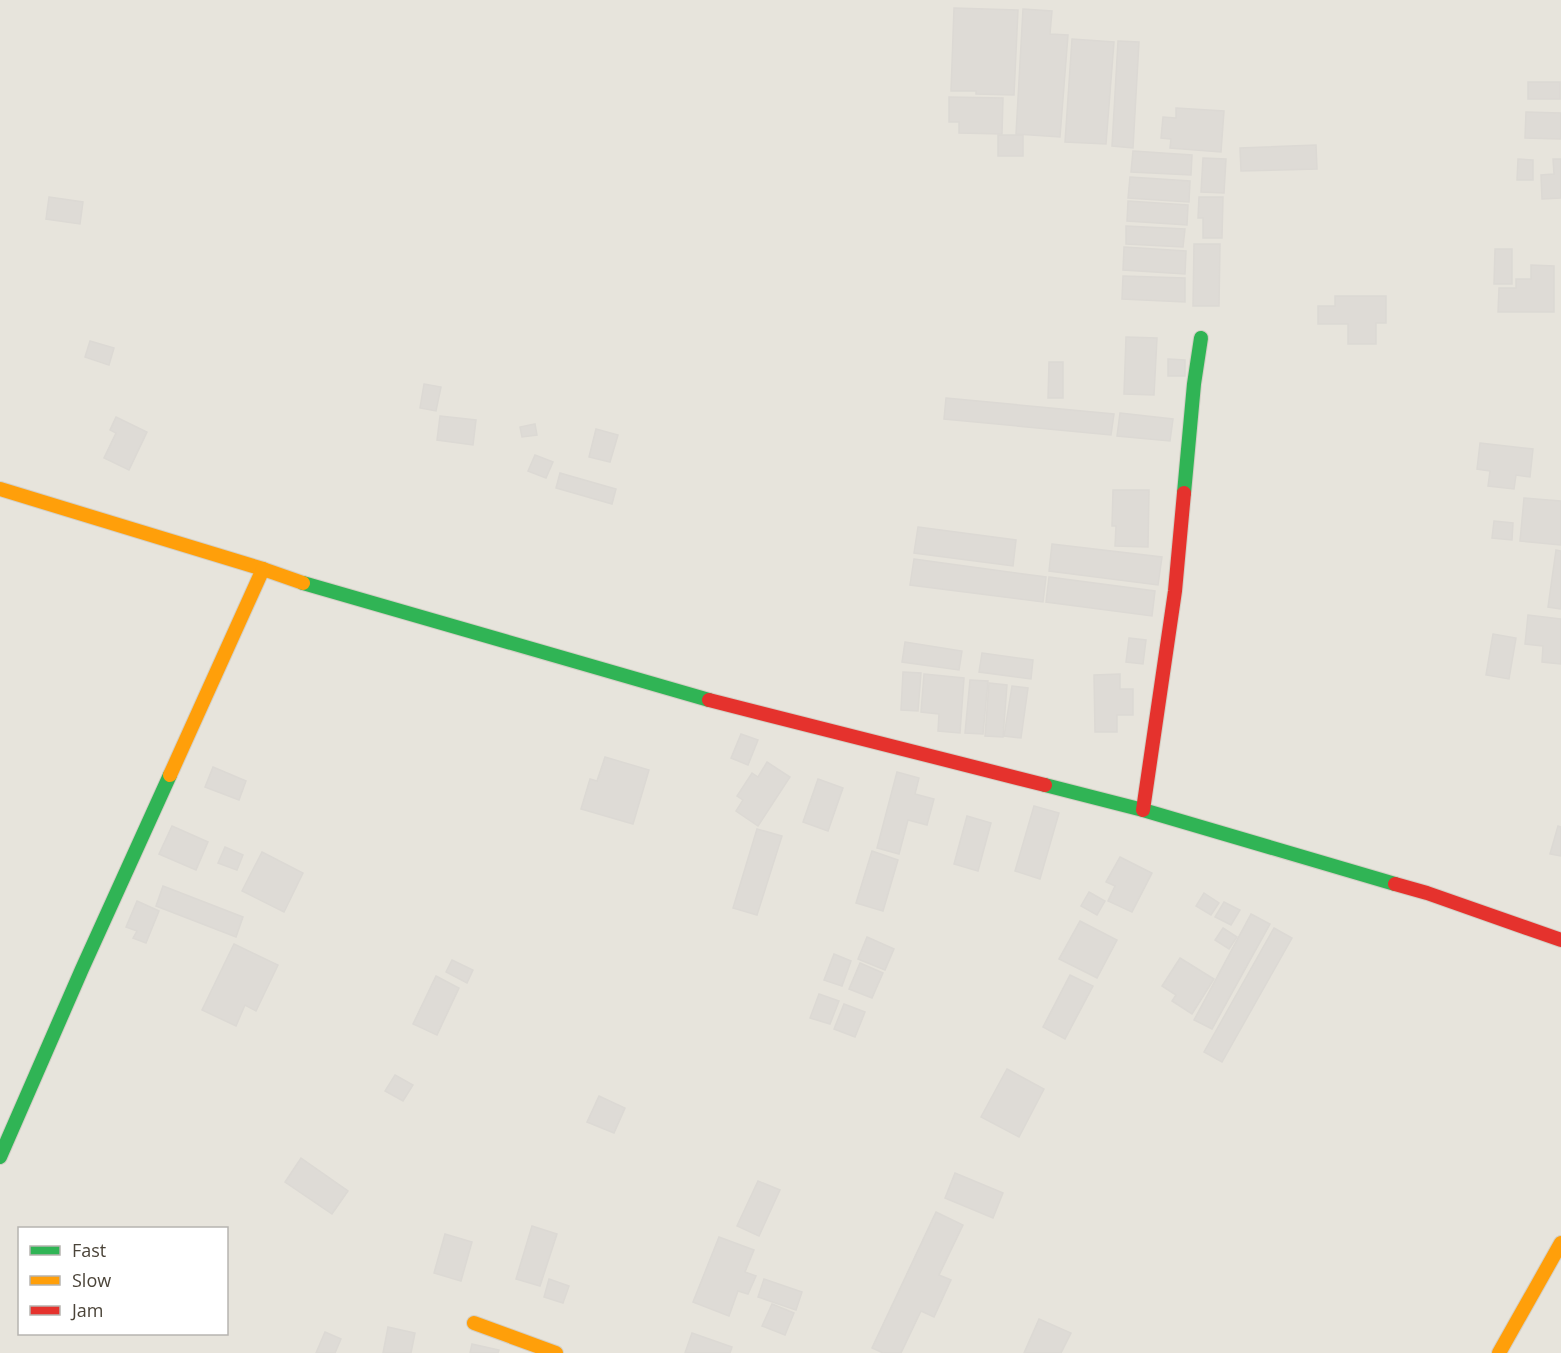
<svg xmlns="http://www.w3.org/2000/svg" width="1561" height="1353" viewBox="0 0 1561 1353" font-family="'Open Sans',sans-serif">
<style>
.residential{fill:#e7e4dc;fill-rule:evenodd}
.building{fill:#dedbd6;stroke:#dcd9d4;stroke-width:1.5}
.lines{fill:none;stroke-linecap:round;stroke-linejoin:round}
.fast-casing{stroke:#d3cfc5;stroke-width:16}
.slow-casing{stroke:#d3cfc5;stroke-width:16}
.jam-casing{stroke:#d3cfc5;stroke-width:16}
.fast{stroke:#30b455;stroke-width:14}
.slow{stroke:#ff9f0a;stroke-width:14}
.jam{stroke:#e5322d;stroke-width:14}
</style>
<rect width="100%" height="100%" fill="#f4f2ee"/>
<path class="residential" d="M0 0H1561V1353H0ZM20 1228H226V1334H20Z"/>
<g class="building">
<polygon points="954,8 1018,10 1014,95 976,94 976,91 951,91"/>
<polygon points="1023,9 1052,11 1050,34 1068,35 1060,137 1016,134"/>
<polygon points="1072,39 1114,42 1106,144 1065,142"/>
<polygon points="1118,41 1139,42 1133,148 1112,146"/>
<rect x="1528" y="82" width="32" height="17"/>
<polygon points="949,97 1003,98 1002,134 959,133 959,122 949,122"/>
<polygon points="1176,108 1224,111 1221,152 1170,148 1171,139 1161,138 1163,117 1176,118"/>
<polygon points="1526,112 1561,113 1561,139 1525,138"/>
<rect x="998" y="135" width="25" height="21"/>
<polygon points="1316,145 1317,169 1241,171 1240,148"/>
<polygon points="1133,151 1192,155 1191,175 1131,172"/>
<polygon points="1203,158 1226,159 1224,193 1201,192"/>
<polygon points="1518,159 1533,160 1533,180 1517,180"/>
<polygon points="1553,159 1561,159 1561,198 1542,199 1541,175 1554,174"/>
<polygon points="1130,177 1190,181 1189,202 1128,198"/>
<polygon points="49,197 83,202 80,224 46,219"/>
<polygon points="1199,197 1223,197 1222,238 1203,238 1203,218 1198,218"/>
<polygon points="1128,201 1188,205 1187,225 1127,221"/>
<polygon points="1126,226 1185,229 1183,247 1126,244"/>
<polygon points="1194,244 1220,244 1219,306 1193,306"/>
<polygon points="1124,247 1186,251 1185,274 1123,270"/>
<polygon points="1495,249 1512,249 1512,284 1494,284"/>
<polygon points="1531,265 1554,266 1554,312 1498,312 1499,288 1516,288 1516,279 1531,279"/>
<polygon points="1123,276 1185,278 1185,302 1122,299"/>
<polygon points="1335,296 1386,296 1386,323 1376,323 1376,344 1348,344 1348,324 1318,324 1318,306 1335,306"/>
<polygon points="1126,337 1157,338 1154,395 1124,394"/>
<polygon points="90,341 114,348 109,365 85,357"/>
<polygon points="1168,359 1185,360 1185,376 1168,376"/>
<polygon points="1049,362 1063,362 1063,398 1048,398"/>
<polygon points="424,384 441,387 436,411 420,408"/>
<polygon points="946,398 1114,414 1111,435 944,419"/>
<polygon points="1120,413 1173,419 1170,441 1117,436"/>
<polygon points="440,416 476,420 473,445 437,440"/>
<polygon points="116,417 147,432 129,470 104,458 116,433 110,430"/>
<polygon points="535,424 537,435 522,437 520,427"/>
<polygon points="596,429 618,435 610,462 589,457"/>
<polygon points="1480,443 1533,449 1530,477 1516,475 1514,489 1488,486 1490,471 1477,469"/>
<polygon points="535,455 553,462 546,478 528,471"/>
<polygon points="560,473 616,489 612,504 556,488"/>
<polygon points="1113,490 1149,490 1148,547 1115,546 1116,526 1112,526"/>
<polygon points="1524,498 1561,501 1561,545 1520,541"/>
<polygon points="1494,521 1513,523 1512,540 1492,538"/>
<polygon points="918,527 1016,540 1013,566 914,553"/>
<polygon points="1052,544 1162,557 1158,585 1049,571"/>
<polygon points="1556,550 1561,551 1561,609 1548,607"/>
<polygon points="914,559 1046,577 1043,602 910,585"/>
<polygon points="1049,577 1155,591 1152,616 1046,602"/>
<polygon points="1528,615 1561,619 1561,664 1542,662 1543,646 1525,644"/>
<polygon points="1493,634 1516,638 1509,679 1486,675"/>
<polygon points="1129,638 1146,640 1143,664 1126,662"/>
<polygon points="905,642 962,651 959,670 902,662"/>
<polygon points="982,653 1033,660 1031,679 979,672"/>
<polygon points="903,672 921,673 918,711 901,710"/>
<polygon points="924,674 964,678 960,733 938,731 939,714 921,712"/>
<polygon points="1120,674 1120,689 1133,689 1133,715 1117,715 1117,732 1095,732 1094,675"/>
<polygon points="970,680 988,681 983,734 965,733"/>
<polygon points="989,683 1007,685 1003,737 985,736"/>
<polygon points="1012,686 1028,688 1021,738 1004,736"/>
<polygon points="741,734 758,740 748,765 731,758"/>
<polygon points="605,757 649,770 633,824 581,809 590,779 597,781"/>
<polygon points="767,762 790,777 758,826 736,811 743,800 737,796 752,773 758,777"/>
<polygon points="213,767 246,781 239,800 205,787"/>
<polygon points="897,772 919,778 915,794 934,799 927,825 908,820 899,854 877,848"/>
<polygon points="818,779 843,788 828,831 803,822"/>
<polygon points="1034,806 1059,813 1040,879 1015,871"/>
<polygon points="967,816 991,823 978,871 954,864"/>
<polygon points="172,826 208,842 196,870 159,854"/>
<polygon points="1558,826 1561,827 1561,856 1550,854"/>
<polygon points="757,829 782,836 757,915 733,908"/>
<polygon points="225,847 243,855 237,870 218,863"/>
<polygon points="872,851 898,860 883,911 856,903"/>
<polygon points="262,852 303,873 284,912 242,891"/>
<polygon points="1120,857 1152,873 1132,912 1108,901 1115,886 1106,882"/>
<polygon points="163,886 243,917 236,937 156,906"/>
<polygon points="1089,892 1105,901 1097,915 1081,906"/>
<polygon points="1204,893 1219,903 1211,915 1196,906"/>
<polygon points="137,901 159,911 146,943 133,938 137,931 126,927"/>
<polygon points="1224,902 1240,910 1231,925 1215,917"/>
<polygon points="1251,914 1270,924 1212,1029 1194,1020"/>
<polygon points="1080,921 1117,940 1097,978 1059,959"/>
<polygon points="1223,928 1237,937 1229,949 1215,940"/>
<polygon points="1274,928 1292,938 1222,1062 1204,1052"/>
<polygon points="867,937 894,949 885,970 858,959"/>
<polygon points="234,944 278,965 256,1011 245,1005 236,1026 202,1010"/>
<polygon points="834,954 851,961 842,986 824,980"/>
<polygon points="1180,958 1214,979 1192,1014 1172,1001 1176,995 1162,986"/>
<polygon points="452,960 473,970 467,983 446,972"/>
<polygon points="860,963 883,973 872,998 849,989"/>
<polygon points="1070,975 1093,986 1065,1039 1043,1027"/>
<polygon points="436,976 459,988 437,1035 413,1024"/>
<polygon points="819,994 839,1001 830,1024 810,1018"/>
<polygon points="844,1004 865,1012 855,1037 834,1029"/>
<polygon points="1007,1069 1044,1089 1019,1137 981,1117"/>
<polygon points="395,1075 413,1085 403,1101 385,1091"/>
<polygon points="599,1096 625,1108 614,1133 587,1122"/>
<polygon points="301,1158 348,1191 332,1214 285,1182"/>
<polygon points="955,1173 1003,1193 993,1218 945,1198"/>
<polygon points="758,1181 780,1190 759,1236 737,1226"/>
<polygon points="936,1212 963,1225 939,1275 951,1280 934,1317 921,1311 901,1353 883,1353 872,1348"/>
<polygon points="532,1226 557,1234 540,1286 516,1279"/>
<polygon points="445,1234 472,1242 461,1281 434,1273"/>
<polygon points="719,1237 754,1250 745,1272 756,1276 748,1294 738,1291 729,1316 693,1302"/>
<polygon points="549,1279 569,1286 563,1303 544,1297"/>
<polygon points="764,1279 802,1292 796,1310 758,1297"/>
<polygon points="772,1304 794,1313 785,1335 762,1326"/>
<polygon points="1039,1319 1071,1333 1061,1353 1024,1353"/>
<polygon points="388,1327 415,1333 411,1353 383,1353"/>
<polygon points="325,1332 341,1339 335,1353 316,1353"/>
<polygon points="692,1333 732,1347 730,1353 685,1353"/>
<polygon points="472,1344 499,1350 498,1353 470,1353"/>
</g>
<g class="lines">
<g class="fast-casing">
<g id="fast">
<polyline points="1184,493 1194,384 1201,338"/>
<polyline points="303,583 709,700"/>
<polyline points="1045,785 1143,810 1395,884"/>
<polyline points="0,1157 82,969 170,775"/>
</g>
</g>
<g class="slow-casing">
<g id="slow">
<polyline points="0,489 263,569 303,583"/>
<polyline points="170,775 263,569"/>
<polyline points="474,1323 556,1353"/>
<polyline points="1499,1353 1561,1243"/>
</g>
</g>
<g class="jam-casing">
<g id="jam">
<polyline points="709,700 1045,785"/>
<polyline points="1143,810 1175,591 1184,493"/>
<polyline points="1395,884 1427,893 1561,940"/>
</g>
</g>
<use href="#fast" class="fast"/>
<use href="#slow" class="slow"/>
<use href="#jam" class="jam"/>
</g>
<rect x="18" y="1227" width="210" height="108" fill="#ffffff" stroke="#b7b4b0" stroke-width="1.5"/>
<rect x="30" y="1246" width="30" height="9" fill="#30b455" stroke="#b7b4b0" stroke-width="1.5"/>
<text x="72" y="1257" font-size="18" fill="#4b4439">Fast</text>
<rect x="30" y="1276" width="30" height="9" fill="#ff9f0a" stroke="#b7b4b0" stroke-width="1.5"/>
<text x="72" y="1287" font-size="18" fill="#4b4439">Slow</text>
<rect x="30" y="1306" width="30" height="9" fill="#e5322d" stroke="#b7b4b0" stroke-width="1.5"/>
<text x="72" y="1317" font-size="18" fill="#4b4439">Jam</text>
</svg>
